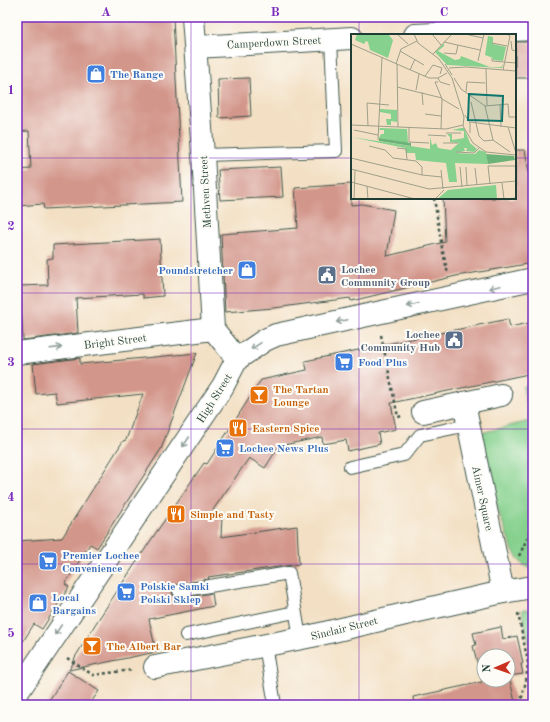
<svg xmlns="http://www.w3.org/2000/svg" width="550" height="722" viewBox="0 0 550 722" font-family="'Old Standard TT',serif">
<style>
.green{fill:#86d18e;stroke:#528761}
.building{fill:#d3968b;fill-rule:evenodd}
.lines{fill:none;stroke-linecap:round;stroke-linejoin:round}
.lane-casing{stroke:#3f554a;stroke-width:14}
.street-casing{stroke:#3f554a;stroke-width:24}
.path{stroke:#3f554a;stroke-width:2.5;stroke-dasharray:3 3;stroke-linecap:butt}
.lane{stroke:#fff;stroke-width:12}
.street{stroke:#fff;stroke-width:22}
.oneway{stroke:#8f9e9a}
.grid{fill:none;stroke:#7b2cbf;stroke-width:1;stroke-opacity:0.55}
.labels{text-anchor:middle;stroke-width:4;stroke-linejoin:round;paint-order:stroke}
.street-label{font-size:11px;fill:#1f3d34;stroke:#fdfcf7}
.shop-label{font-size:11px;font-weight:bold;fill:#366cbe;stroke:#fdfcf7;text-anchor:start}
.service-label{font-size:11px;font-weight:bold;fill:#4e5e75;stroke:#fdfcf7;text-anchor:start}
.food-label{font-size:11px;font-weight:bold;fill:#c56008;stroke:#fdfcf7;text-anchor:start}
.inset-road{fill:none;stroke:#9e9f8a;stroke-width:1}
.view{fill:#0f766e;fill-opacity:0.15;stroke:#0f766e;stroke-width:2}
.inset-edge{fill:none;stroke:#1f3d34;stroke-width:2}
.neatline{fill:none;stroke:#7b2cbf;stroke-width:1.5}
.grid-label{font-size:13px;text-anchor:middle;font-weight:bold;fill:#7b2cbf}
</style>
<rect width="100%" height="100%" fill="#fdfcf7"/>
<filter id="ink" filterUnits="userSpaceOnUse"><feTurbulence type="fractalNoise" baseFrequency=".025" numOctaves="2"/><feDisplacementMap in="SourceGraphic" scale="8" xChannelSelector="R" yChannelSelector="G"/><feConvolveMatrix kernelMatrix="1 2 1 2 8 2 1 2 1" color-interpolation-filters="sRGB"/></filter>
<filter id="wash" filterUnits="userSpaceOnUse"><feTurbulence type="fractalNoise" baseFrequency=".012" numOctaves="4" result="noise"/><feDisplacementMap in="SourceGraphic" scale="16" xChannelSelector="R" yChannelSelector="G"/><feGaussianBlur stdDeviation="0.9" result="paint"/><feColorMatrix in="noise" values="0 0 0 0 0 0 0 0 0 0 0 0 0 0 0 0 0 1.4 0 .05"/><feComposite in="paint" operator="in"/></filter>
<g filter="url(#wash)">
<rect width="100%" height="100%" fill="#f3e0c4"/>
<g class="green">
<polygon points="533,385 533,570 523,565 513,551 498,510 481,433 530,421 523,387"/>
<polygon points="522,610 533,610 533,661"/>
<polygon points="533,662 533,705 523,705 525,703"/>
</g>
<g id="blocks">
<g class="building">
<polygon points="17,17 173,17 182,202 44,209 43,204 17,206 17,170 31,169 29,131 17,132"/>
<rect x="515" y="42" width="18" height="36"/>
<polygon points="249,78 251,116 219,118 218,79"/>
<polygon points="515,150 525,150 533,196 533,263 456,276 351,301 350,298 274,308 225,312 221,234 298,228 295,188 351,184 351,205 362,204 394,210 387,256 445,242 443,198 515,198"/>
<polygon points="281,167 283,197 220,200 218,170"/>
<polygon points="160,239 163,296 143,298 143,294 76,298 78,333 23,340 20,286 48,285 47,259 53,258 53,245"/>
<polygon points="508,319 510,327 533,322 533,373 391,403 396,429 378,433 380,444 348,451 346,440 323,444 322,437 279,446 265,468 249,458 213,510 222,516 221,537 297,526 299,564 208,577 209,579 175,585 172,588 172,592 173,595 176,598 180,598 212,593 214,606 149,619 156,652 69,670 75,660 74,659 96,623 155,534 204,463 207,464 261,380 307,370 305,361"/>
<polygon points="197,353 161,449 97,548 90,544 65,584 69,587 42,629 34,624 17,651 17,541 62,538 123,441 126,440 143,394 57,403 55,392 36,394 33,364 80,358 80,364"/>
<path d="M501 627 503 639 517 636 523 663 521 664 523 674 509 676 515 702 503 705H414L413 697 482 682 473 646 476 645 473 633ZM484 656H508V680H484Z"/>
<polygon points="68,671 99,691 89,705 46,705"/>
</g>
</g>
</g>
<g filter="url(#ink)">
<use href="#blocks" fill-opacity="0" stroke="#3f554a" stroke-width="1"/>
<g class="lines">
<g class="lane-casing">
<g id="lane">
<polyline points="203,155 336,151 331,39"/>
<polyline points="350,467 404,455 420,435 468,425"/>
<polyline points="179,591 289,573 300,638"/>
<polyline points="186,635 295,612"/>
<polyline points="265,645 275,705"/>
</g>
</g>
<g class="street-casing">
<g id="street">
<polyline points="193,17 203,155 213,329 237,359"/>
<polyline points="415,35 533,29"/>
<polyline points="196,47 352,38"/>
<polyline points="17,353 213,329"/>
<polyline points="464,403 503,592"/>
<polyline points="423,412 501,395"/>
<polyline points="155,667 312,636 418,611 503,592 533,587"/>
<polyline points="17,693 223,386 237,359 265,340 276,335 533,279"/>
</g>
</g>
<g class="path">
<polyline points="434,198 442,248 448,274"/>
<polyline points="381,335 398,417 402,416"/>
<polyline points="519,556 533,526"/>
<polyline points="518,613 528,663 526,681 520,705"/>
<polyline points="67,658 93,675 132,670"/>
</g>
<use href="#lane" class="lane"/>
<use href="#street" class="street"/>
</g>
<defs><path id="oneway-shaft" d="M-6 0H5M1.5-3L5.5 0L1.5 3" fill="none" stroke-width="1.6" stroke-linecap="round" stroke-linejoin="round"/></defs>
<g class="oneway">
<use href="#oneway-shaft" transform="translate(495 287) rotate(168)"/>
<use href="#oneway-shaft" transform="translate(413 305) rotate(167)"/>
<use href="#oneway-shaft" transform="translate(342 321) rotate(168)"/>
<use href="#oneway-shaft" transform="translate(256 346) rotate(146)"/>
<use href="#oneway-shaft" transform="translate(56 348) rotate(-7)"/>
<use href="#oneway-shaft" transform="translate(186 442) rotate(124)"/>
<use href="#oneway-shaft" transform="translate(58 630) rotate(124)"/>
</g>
</g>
<path class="grid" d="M191 17V705M359 17V35M17 158H352M515 158H533M359 198V705M17 293H533M17 429H533M17 564H533"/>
<defs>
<g id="shop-square" transform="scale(1)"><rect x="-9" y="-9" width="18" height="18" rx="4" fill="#3f7fe0" stroke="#fdfcf7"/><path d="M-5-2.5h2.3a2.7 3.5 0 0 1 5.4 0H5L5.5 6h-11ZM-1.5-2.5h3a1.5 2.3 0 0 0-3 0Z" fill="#fff"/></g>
<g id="civic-square" transform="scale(1)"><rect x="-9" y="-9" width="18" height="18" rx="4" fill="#5c6f8a" stroke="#fdfcf7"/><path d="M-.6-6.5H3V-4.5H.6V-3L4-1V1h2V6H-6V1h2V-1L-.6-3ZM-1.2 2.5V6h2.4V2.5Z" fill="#fff"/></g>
<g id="supermarket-square" transform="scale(1)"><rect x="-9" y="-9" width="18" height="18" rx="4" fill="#3f7fe0" stroke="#fdfcf7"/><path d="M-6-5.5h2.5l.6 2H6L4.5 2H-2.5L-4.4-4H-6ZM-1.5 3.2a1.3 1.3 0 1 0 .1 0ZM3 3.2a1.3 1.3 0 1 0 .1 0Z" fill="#fff"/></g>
<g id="bar-square" transform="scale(1)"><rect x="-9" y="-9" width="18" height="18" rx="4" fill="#e8710a" stroke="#fdfcf7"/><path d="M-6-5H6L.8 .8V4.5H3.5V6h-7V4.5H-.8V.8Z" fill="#fff"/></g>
<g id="restaurant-square" transform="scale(1)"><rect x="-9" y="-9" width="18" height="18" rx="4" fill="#e8710a" stroke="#fdfcf7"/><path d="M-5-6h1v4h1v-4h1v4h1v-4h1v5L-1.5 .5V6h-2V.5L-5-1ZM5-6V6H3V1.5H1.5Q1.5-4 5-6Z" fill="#fff"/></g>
</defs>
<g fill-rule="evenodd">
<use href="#shop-square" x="96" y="74"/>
<use href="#shop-square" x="247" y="270"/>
<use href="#civic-square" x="327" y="275"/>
<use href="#civic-square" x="454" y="340"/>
<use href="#supermarket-square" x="344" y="362"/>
<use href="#bar-square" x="259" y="395"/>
<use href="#restaurant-square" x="238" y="428"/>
<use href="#supermarket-square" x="225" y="448"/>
<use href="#restaurant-square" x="176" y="514"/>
<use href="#supermarket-square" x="48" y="561"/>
<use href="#supermarket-square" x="126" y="592"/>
<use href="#shop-square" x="38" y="603"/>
<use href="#bar-square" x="92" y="646"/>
</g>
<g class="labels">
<g class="street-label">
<text transform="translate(274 42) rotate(-3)" y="4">Camperdown Street</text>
<text transform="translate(205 192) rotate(-93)" y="4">Methven Street</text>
<text transform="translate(115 341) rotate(-7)" y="4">Bright Street</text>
<text transform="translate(214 398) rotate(-58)" y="4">High Street</text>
<text transform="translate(483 498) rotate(78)" y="4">Aimer Square</text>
<text transform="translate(344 628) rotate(-14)" y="4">Sinclair Street</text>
</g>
<g class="shop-label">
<text x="110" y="78">The Range</text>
<text x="233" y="274" text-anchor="end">Poundstretcher</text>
<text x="358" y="366">Food Plus</text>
<text x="239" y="452">Lochee News Plus</text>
<text x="62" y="559">Premier Lochee<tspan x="62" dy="13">Convenience</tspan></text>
<text x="140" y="590">Polskie Samki<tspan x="140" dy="13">Polski Sklep</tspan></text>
<text x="52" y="601">Local<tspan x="52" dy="13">Bargains</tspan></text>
</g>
<g class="service-label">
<text x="341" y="273">Lochee<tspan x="341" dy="13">Community Group</tspan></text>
<text x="440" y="338" text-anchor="end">Lochee<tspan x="440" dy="13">Community Hub</tspan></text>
</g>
<g class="food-label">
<text x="273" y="393">The Tartan<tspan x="273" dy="13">Lounge</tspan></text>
<text x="252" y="432">Eastern Spice</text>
<text x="190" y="518">Simple and Tasty</text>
<text x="106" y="650">The Albert Bar</text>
</g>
</g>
<g transform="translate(351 34)">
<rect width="165" height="165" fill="#f3e0c4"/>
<path d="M6 0H37L42 6 37 24 19 16 17 8 15 7 13 10 4 6ZM137 2 142 3V10L155 13 152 27 142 26V24L134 21ZM93 9V12L87 17 104 26 109 25 110 22 139 33H150L152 30 151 34 96 31 84 18ZM29 75 46 76V88L40 87V91H36L35 85H40V80L29 78ZM29 94 56 95 57 109 28 104 30 100H33V96H28ZM110 94H113L119 109 126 115 123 118 115 117 116 114H113L114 117 105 119 124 120 128 116 135 118 137 130 104 129 106 148H98L95 129 65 126 64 119H55L54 112V114L0 103 79 115V103L81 111 85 109 87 114 100 116 108 109 99 108V103L96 100H101V106L113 104V97L101 96ZM145 151 146 165H86L97 156Z" fill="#86d18e"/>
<path d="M28 104 60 109V112L28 107ZM135 120 163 122 164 126 137 130Z" fill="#6cb379"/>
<path class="inset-road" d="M46 0 57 10M63 0 67 9 88 25 101 44 113 83 112 92 122 109 135 118 165 121M81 0 90 11M114 0 132 4M160 7 161 16 165 17M93 8 129 16M141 9 156 12M0 10 78 44H87L96 39M49 17 73 31M93 19 105 20 107 11M82 20 101 0M141 24V27L165 29M127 27 133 0M45 30 50 15 66 7M46 30 47 93M94 30 101 41M98 34 115 33 165 37M135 35 136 71M59 36 64 25M152 36 159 2 156 0M74 42 82 31 91 34 89 40M87 44 89 48 99 51M103 44 110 55 134 72 142 106 159 118M87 48H84L91 65M46 53 91 64M65 56 68 40M71 58 72 71M115 58 116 48 134 49M91 65 108 75M120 68 128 102 133 107 142 106M149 71 150 93M134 72 157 70 158 83H165M74 80 90 82M114 81 119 89V99M119 88 165 94M0 91 95 95 112 91M17 92 16 69 38 71M58 93V108L78 109M157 93 165 119M90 95 91 65M3 96 27 101M95 99H110M77 101 95 102M27 106 31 23M92 109H107M18 112 34 116 42 124 65 127 71 133V141M46 114 55 115 56 126M105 118 123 119 128 114M0 124 71 141 91 143M109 133 111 153M115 133 116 152M124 134 126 151M0 135 78 155 165 147M90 136 92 155M0 148 64 165M151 149 153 165M139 150 137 132H165M16 152 17 165M3 165 4 136M84 165 93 156M153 165 165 164"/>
<path class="view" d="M118 60 152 62 151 87 117 86Z"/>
<rect width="165" height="165" class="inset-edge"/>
</g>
<rect width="550" height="722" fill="none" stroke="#fdfcf7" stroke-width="44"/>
<g transform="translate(496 668) rotate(268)"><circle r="19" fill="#fdfcf7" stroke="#a4b0a9"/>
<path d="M0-3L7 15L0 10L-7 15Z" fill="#c8321e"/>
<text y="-6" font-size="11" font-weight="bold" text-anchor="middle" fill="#1f3d34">N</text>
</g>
<rect x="22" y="22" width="506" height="678" class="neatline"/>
<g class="grid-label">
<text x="106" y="16">A</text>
<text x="275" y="16">B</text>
<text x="444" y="16">C</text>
<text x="11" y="94">1</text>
<text x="11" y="230">2</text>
<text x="11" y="366">3</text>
<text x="11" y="501">4</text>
<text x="11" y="637">5</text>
</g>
</svg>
